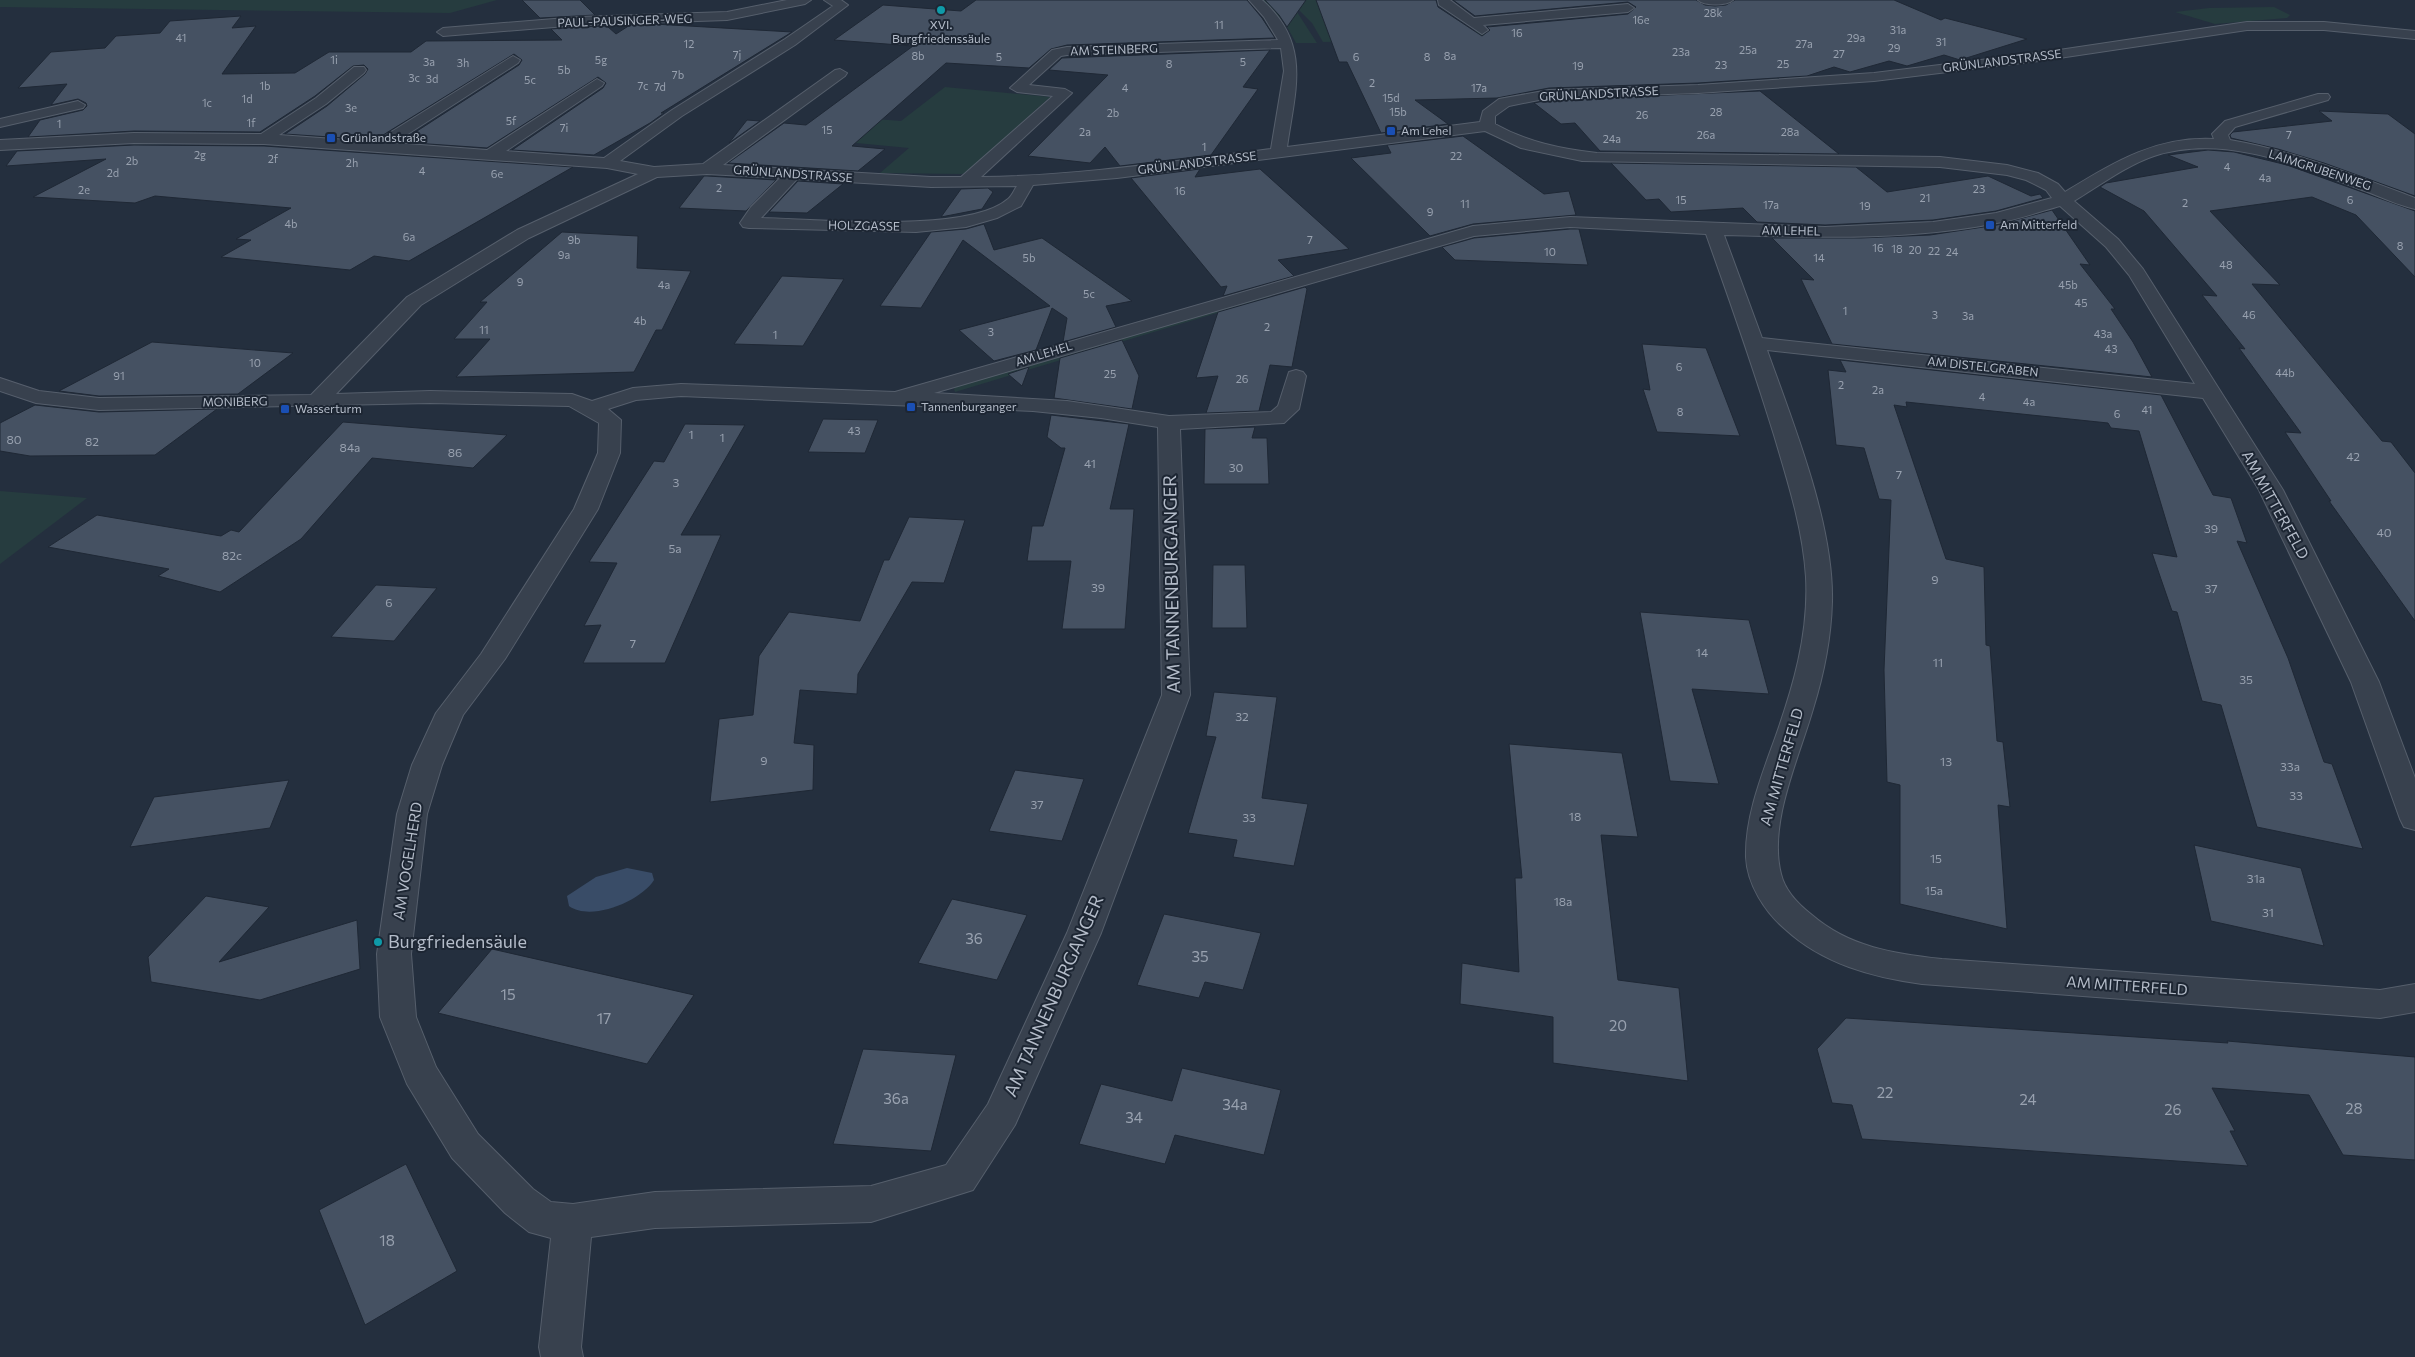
<svg xmlns="http://www.w3.org/2000/svg" width="2415" height="1357" viewBox="0 0 2415 1357" font-family="Commissioner,sans-serif">
<style>
.green{fill:#263c3f}
.water{fill:#394c67}
.building{fill:#455162;stroke:#1f2835}
.lines{fill:none;stroke-linecap:round;stroke-linejoin:round}
.street-casing{stroke:#565f6c;stroke-width:2}
.street{fill:#38414e;fill-rule:evenodd}
.culture-dot{fill:#0f9aa8;stroke:#1d2633;stroke-width:2}
.transit-dot{fill:#1a4fb4;stroke:#1d2633;stroke-width:2}
.labels{text-anchor:middle;stroke-width:4;stroke-linejoin:round;paint-order:stroke}
.far-number-label{font-size:11px;fill:#98a1af}
.far-street-label{font-size:12px;fill:#b4bcc9;stroke:#1d2633}
.far-poi-label{font-size:12px;fill:#b4bcc9;stroke:#1d2633;text-anchor:start}
.number-label{font-size:12px;fill:#98a1af}
.street-label{font-size:15px;fill:#b4bcc9;stroke:#1d2633}
.near-number-label{font-size:15px;fill:#98a1af}
.near-street-label{font-size:18px;fill:#b4bcc9;stroke:#1d2633}
.near-poi-label{font-size:18px;fill:#b4bcc9;stroke:#1d2633;text-anchor:start}
</style>
<rect width="100%" height="100%" fill="#242f3e"/>
<g class="green">
<polygon points="0,0 497,0 450,13 0,7"/>
<polygon points="1262,0 1282,0 1297,12 1317,43 1296,43 1285,23"/>
<polygon points="1289,0 1322,0 1469,31 1481,31 1491,39 1323,42 1312,23"/>
<polygon points="2274,7 2290,15 2287,18 2215,24 2175,12 2209,8"/>
<polygon points="945,87 1050,97 968,171 962,174 880,173 909,148 835,141 863,118 901,121"/>
<polygon points="1272,292 1270,297 955,392 954,389 956,386"/>
<polygon points="0,491 87,498 0,564"/>
</g>
<path class="water" d="M627 868 652 873 654 880C641 901 591 922 569 906L567 896 596 877Z"/>
<g class="building">
<polygon points="522,0 580,0 595,15 540,18"/>
<polygon points="976,0 1247,0 1262,18 1275,38 1067,45 1051,49 1029,68 946,63 852,146 885,149 858,171 728,163 784,123 806,125 913,46 834,40 883,5 961,11"/>
<polygon points="1265,0 1306,0 1287,27 1279,15"/>
<polygon points="1316,0 1436,0 1438,7 1482,36 1490,30 1487,27 1628,14 1636,7 1628,2 1475,16 1453,0 1696,0 1705,5 1715,6 1726,5 1735,0 1894,0 1941,20 1945,18 2027,39 1960,60 1944,55 1907,66 1889,61 1850,72 1834,67 1807,76 1698,83 1549,88 1497,98 1415,100 1448,124 1381,133 1347,62 1339,62"/>
<polygon points="241,16 232,28 256,26 222,74 295,73 329,52 411,52 426,41 562,40 551,29 579,27 607,26 616,34 630,25 654,24 792,32 661,113 664,113 650,123 594,155 512,150 603,88 606,83 598,77 487,148 400,142 519,65 522,60 514,54 375,140 285,134 327,106 365,74 368,69 364,65 353,66 315,96 260,132 134,131 28,137 40,120 83,110 87,106 86,103 78,99 51,105 67,84 18,88 51,52 105,48 116,36 160,33 170,21"/>
<polygon points="1270,50 1243,87 1258,89 1211,155 1120,166 1105,147 1090,163 1028,156 1108,75 1049,70 1062,58"/>
<polygon points="1760,91 1839,154 1600,151 1575,123 1561,124 1534,103 1549,100"/>
<polygon points="2319,111 2388,114 2415,134 2415,196 2324,163 2278,149 2231,138 2230,135 2233,132 2332,121"/>
<polygon points="747,120 760,121 729,143"/>
<polygon points="1463,136 1544,194 1569,191 1576,215 1473,224 1430,236 1351,158 1391,153 1387,145"/>
<polygon points="134,145 264,146 573,167 409,261 374,256 350,270 221,257 251,240 236,239 291,208 155,196 135,203 33,197 106,159 6,166 17,151"/>
<polygon points="2208,150 2234,152 2287,165 2415,211 2415,277 2356,215 2312,197 2210,211 2280,285 2252,284 2382,441 2391,442 2415,473 2415,621 2329,501 2331,501 2285,432 2301,433 2239,348 2245,349 2202,295 2217,296 2144,211 2100,187 2106,183 2198,167 2168,155"/>
<polygon points="1611,163 1856,167 1887,192 1988,176 2031,196 2040,194 2043,198 1996,211 1933,220 1825,225 1757,222 1743,208 1671,212 1659,199 1646,200"/>
<polygon points="1200,169 1195,177 1260,169 1349,249 1278,260 1294,276 1223,296 1227,286 1221,287 1131,178"/>
<polygon points="704,176 707,176 776,180 746,211 679,208"/>
<polygon points="798,181 843,184 807,213 769,212"/>
<polygon points="988,188 993,192 982,209 941,217 961,189"/>
<polygon points="2052,210 2090,265 2080,264 2115,309 2111,309 2133,342 2152,377 1832,344 1801,279 1814,280 1772,238 1861,238 1930,235 1997,225"/>
<polygon points="984,224 994,250 1042,238 1132,301 1106,306 1116,327 1063,342 1067,318 1052,308 1036,350 994,361 959,330 1050,306 963,240 921,308 880,306 931,232 966,229"/>
<polygon points="1570,229 1579,229 1588,265 1455,260 1442,247 1474,238"/>
<polygon points="562,232 638,236 637,268 691,271 662,330 656,330 634,372 456,377 490,339 454,339 487,302 480,302"/>
<polygon points="782,276 844,279 803,346 734,344"/>
<polygon points="1305,287 1307,289 1292,367 1270,365 1259,411 1206,413 1218,376 1196,378 1218,312"/>
<polygon points="1122,340 1139,376 1132,409 1054,398 1060,358"/>
<polygon points="152,342 293,353 238,394 99,396 59,391"/>
<polygon points="1642,344 1706,348 1740,436 1657,432 1643,389 1650,390"/>
<polygon points="1840,360 2161,395 2213,495 2231,498 2247,543 2237,541 2288,658 2324,762 2332,764 2363,849 2257,827 2221,705 2202,701 2177,612 2172,611 2152,553 2177,557 2139,431 2111,428 2108,423 1906,402 1907,407 1894,405 1946,559 1984,567 1986,645 1990,646 1997,741 2003,742 2010,807 1998,805 2007,929 1900,904 1900,785 1887,782 1884,670 1891,500 1879,499 1864,448 1836,445 1828,370 1846,372"/>
<polygon points="1029,367 1022,386 1008,374"/>
<polygon points="35,405 99,412 217,409 155,455 30,456 0,451 0,423"/>
<polygon points="1051,415 1129,424 1110,509 1134,509 1125,629 1062,629 1071,561 1027,561 1032,526 1043,526 1065,448 1061,448 1047,437"/>
<polygon points="823,419 878,420 865,453 808,452"/>
<polygon points="343,422 507,435 473,468 372,458 301,539 220,592 158,576 169,569 48,547 97,515 221,536 231,530 239,532"/>
<polygon points="685,424 745,425 681,535 721,535 665,663 583,663 601,625 584,626 617,563 589,562 654,461 664,462"/>
<polygon points="1255,427 1252,438 1267,438 1269,484 1204,484 1205,429"/>
<polygon points="909,517 965,520 944,583 912,582 858,674 857,694 800,690 794,743 814,745 813,790 710,802 719,719 753,715 759,656 789,612 860,621 884,560 889,560"/>
<polygon points="1213,565 1245,565 1247,628 1212,628"/>
<polygon points="376,585 437,588 394,641 331,637"/>
<polygon points="1640,612 1749,620 1769,694 1692,689 1719,784 1670,781"/>
<polygon points="1214,692 1277,697 1262,798 1308,804 1294,866 1233,857 1237,840 1188,833 1216,737 1206,736"/>
<polygon points="1509,744 1622,753 1638,837 1601,835 1618,980 1679,988 1688,1081 1553,1063 1553,1017 1460,1004 1462,963 1519,972 1515,878 1522,878"/>
<polygon points="1015,770 1084,779 1062,841 989,831"/>
<polygon points="289,780 270,828 130,847 154,797"/>
<polygon points="2194,845 2301,868 2324,946 2211,921"/>
<polygon points="206,896 269,907 219,962 357,920 360,969 260,1000 151,982 148,957"/>
<polygon points="952,899 1027,915 997,980 918,963"/>
<polygon points="1164,914 1261,933 1243,990 1205,982 1199,998 1137,985"/>
<polygon points="492,949 694,995 647,1064 438,1013"/>
<polygon points="1846,1018 2228,1043 2227,1041 2415,1057 2415,1160 2343,1155 2309,1095 2212,1088 2235,1131 2230,1131 2248,1166 1862,1139 1852,1105 1832,1103 1817,1049"/>
<polygon points="863,1049 956,1055 931,1151 833,1144"/>
<polygon points="1182,1068 1281,1090 1264,1155 1175,1135 1165,1164 1079,1144 1101,1084 1172,1101"/>
<polygon points="406,1164 457,1271 365,1325 319,1210"/>
</g>
<g class="lines">
<g class="street-casing">
<g id="street">
<polygon points="787,0 811,0 805,4 727,20 579,25 443,36 437,32 443,28 579,17 727,12"/>
<path d="M824 0H841L848 5 795 45 682 116 620 161 654 167 703 164 835 70 840 69 847 73 845 76 723 165 931 177H961L1053 96 1017 92 1010 88 1052 50 1067 47 1278 40 1264 17 1249 0H1262C1312 44 1295 90 1287 147L1480 122 1483 111 1499 99 1549 90 1698 85 1874 73 2039 53 2247 22H2324L2415 31V39L2324 30H2247L2039 61 1874 81 1698 93 1549 98 1509 106 1495 116V124C1527 142 1561 149 1597 153L1940 157 2007 165 2038 173 2058 184 2065 192C2113 163 2155 136 2214 139L2212 134 2225 121 2318 94H2328L2330 97 2328 100 2235 127 2228 135 2230 140C2294 151 2354 175 2415 198V209C2398 205 2381 197 2365 191 2299 166 2225 133 2154 156 2129 164 2097 187 2074 201L2118 239 2143 269 2283 490 2379 682 2415 778V830L2404 827 2400 819 2351 682 2259 490 2203 398 1767 350C1793 423 1834 524 1832 602 1831 638 1824 674 1813 709 1799 758 1768 823 1781 874 1785 891 1799 905 1812 915 1849 947 1895 954 1942 959L2380 990 2415 984V1012L2380 1018 1922 984C1872 977 1823 964 1785 929 1765 912 1747 884 1746 857 1745 818 1761 777 1774 741 1793 688 1809 634 1806 577 1803 529 1788 482 1774 435 1753 367 1730 301 1706 234L1570 227 1474 236 934 393 1067 401 1169 416 1271 412 1278 406 1289 372 1296 370 1303 372 1306 376 1299 409 1284 423 1180 429 1190 695 1101 933 1015 1125 973 1190 871 1222 655 1228 591 1237 581 1347 583 1357H541L539 1347 551 1238 529 1232 505 1213 452 1158 407 1084 380 1017 377 954 397 814 412 765 436 713 481 654 574 509 598 453 599 423 569 406 430 403 99 410 36 403 0 391V378L39 391 99 398 311 395 407 297 517 230 638 174 607 168 264 144 134 143 0 150V140L134 133 261 134 316 98 354 67H364L366 70 364 73 326 104 279 135 375 142 513 56 520 60 518 63 394 143 487 150 597 79 604 83 602 86 506 151 604 158 672 110 785 39 833 6ZM1281 48 1284 71 1271 149C1174 161 1078 176 981 177L1072 93 1065 89 1029 85 1061 56 1067 55ZM1485 131 1521 148 1582 161 1940 167 2007 175 2026 180 2046 190 2052 198 1996 213 1933 222 1825 227 1570 217 1473 226 895 392 681 384 633 388 592 401 572 394 430 391 336 394 421 305 529 238 657 177 707 174 780 178 751 207 740 223 743 227 749 228 916 232 966 227 997 218 1021 206 1033 185 1117 178ZM797 179 931 187 1017 186C1014 190 1012 196 1008 199 968 234 816 219 761 218ZM2060 206 2106 247 2129 275 2195 384 1762 338 1724 235C1814 237 1908 241 1997 223 2018 219 2039 212 2060 206ZM681 396 1033 411 1101 418 1158 427 1162 695 1067 933 988 1104 946 1165 871 1186 655 1192 573 1204 551 1202 533 1189 478 1134 436 1067 416 1017 411 954 427 814 442 765 463 715 505 659 598 509 620 453 621 420 608 409 636 400Z"/>
<polygon points="1438,0 1450,0 1474,18 1628,4 1634,8 1628,12 1483,25 1488,30 1482,34 1439,5"/>
<path d="M1698 0H1733C1727 6 1704 6 1698 0Z"/>
<polygon points="78,101 85,105 83,108 0,127 0,119"/>
</g>
</g>
<use href="#street" class="street"/>
</g>
<g class="culture-dot">
<circle cx="941" cy="10" r="5"/>
<circle cx="378" cy="942" r="5"/>
</g>
<g class="transit-dot">
<rect x="1386" y="126" width="10" height="10" rx="2.5"/>
<rect x="326" y="133" width="10" height="10" rx="2.5"/>
<rect x="1985" y="220" width="10" height="10" rx="2.5"/>
<rect x="906" y="402" width="10" height="10" rx="2.5"/>
<rect x="280" y="404" width="10" height="10" rx="2.5"/>
</g>
<g class="labels">
<g class="far-number-label">
<text x="1713" y="17">28k</text>
<text x="1641" y="24">16e</text>
<text x="1219" y="29">11</text>
<text x="1898" y="34">31a</text>
<text x="1517" y="37">16</text>
<text x="181" y="42">41</text>
<text x="1856" y="42">29a</text>
<text x="1941" y="46">31</text>
<text x="689" y="48">12</text>
<text x="1804" y="48">27a</text>
<text x="1894" y="52">29</text>
<text x="1748" y="54">25a</text>
<text x="1681" y="56">23a</text>
<text x="1839" y="58">27</text>
<text x="737" y="59">7j</text>
<text x="918" y="60">8b</text>
<text x="1450" y="60">8a</text>
<text x="999" y="61">5</text>
<text x="1356" y="61">6</text>
<text x="1427" y="61">8</text>
<text x="334" y="64">1i</text>
<text x="601" y="64">5g</text>
<text x="429" y="66">3a</text>
<text x="1243" y="66">5</text>
<text x="463" y="67">3h</text>
<text x="1169" y="68">8</text>
<text x="1783" y="68">25</text>
<text x="1721" y="69">23</text>
<text x="1578" y="70">19</text>
<text x="564" y="74">5b</text>
<text x="678" y="79">7b</text>
<text x="414" y="82">3c</text>
<text x="432" y="83">3d</text>
<text x="530" y="84">5c</text>
<text x="1372" y="87">2</text>
<text x="265" y="90">1b</text>
<text x="643" y="90">7c</text>
<text x="660" y="91">7d</text>
<text x="1125" y="92">4</text>
<text x="1479" y="92">17a</text>
<text x="1391" y="102">15d</text>
<text x="247" y="103">1d</text>
<text x="207" y="107">1c</text>
<text x="351" y="112">3e</text>
<text x="1398" y="116">15b</text>
<text x="1716" y="116">28</text>
<text x="1113" y="117">2b</text>
<text x="1642" y="119">26</text>
<text x="511" y="125">5f</text>
<text x="251" y="127">1f</text>
<text x="59" y="128">1</text>
<text x="564" y="132">7i</text>
<text x="827" y="134">15</text>
<text x="1085" y="136">2a</text>
<text x="1790" y="136">28a</text>
<text x="1706" y="139">26a</text>
<text x="2289" y="139">7</text>
<text x="1612" y="143">24a</text>
<text x="1204" y="151">1</text>
<text x="200" y="159">2g</text>
<text x="1456" y="160">22</text>
<text x="273" y="163">2f</text>
<text x="132" y="165">2b</text>
<text x="352" y="167">2h</text>
<text x="2227" y="171">4</text>
<text x="422" y="175">4</text>
<text x="113" y="177">2d</text>
<text x="497" y="178">6e</text>
<text x="2265" y="182">4a</text>
<text x="719" y="192">2</text>
<text x="1979" y="193">23</text>
<text x="84" y="194">2e</text>
<text x="1180" y="195">16</text>
<text x="1925" y="202">21</text>
<text x="1681" y="204">15</text>
<text x="2350" y="204">6</text>
<text x="2185" y="207">2</text>
<text x="1465" y="208">11</text>
<text x="1771" y="209">17a</text>
<text x="1865" y="210">19</text>
<text x="1430" y="216">9</text>
<text x="291" y="228">4b</text>
<text x="409" y="241">6a</text>
<text x="574" y="244">9b</text>
<text x="1310" y="244">7</text>
<text x="2400" y="250">8</text>
<text x="1878" y="252">16</text>
<text x="1897" y="253">18</text>
<text x="1915" y="254">20</text>
<text x="1934" y="255">22</text>
<text x="1550" y="256">10</text>
<text x="1952" y="256">24</text>
<text x="564" y="259">9a</text>
<text x="1029" y="262">5b</text>
<text x="1819" y="262">14</text>
<text x="2226" y="269">48</text>
<text x="520" y="286">9</text>
<text x="664" y="289">4a</text>
<text x="2068" y="289">45b</text>
<text x="1089" y="298">5c</text>
<text x="2081" y="307">45</text>
<text x="1845" y="315">1</text>
<text x="1935" y="319">3</text>
<text x="2249" y="319">46</text>
<text x="1968" y="320">3a</text>
<text x="640" y="325">4b</text>
<text x="1267" y="331">2</text>
<text x="484" y="334">11</text>
<text x="991" y="336">3</text>
<text x="2103" y="338">43a</text>
<text x="775" y="339">1</text>
<text x="2111" y="353">43</text>
<text x="255" y="367">10</text>
<text x="1679" y="371">6</text>
<text x="2285" y="377">44b</text>
<text x="1110" y="378">25</text>
<text x="119" y="380">91</text>
<text x="1242" y="383">26</text>
<text x="1841" y="389">2</text>
<text x="1878" y="394">2a</text>
<text x="1982" y="401">4</text>
<text x="2029" y="406">4a</text>
<text x="2147" y="414">41</text>
<text x="1680" y="416">8</text>
<text x="2117" y="418">6</text>
<text x="854" y="435">43</text>
</g>
<g class="far-street-label">
<text transform="translate(625 21) rotate(-2)" y="4">PAUL-PAUSINGER-WEG</text>
<text transform="translate(1114 50) rotate(-2)" y="4">AM STEINBERG</text>
<text transform="translate(2002 61) rotate(-7)" y="4">GRÜNLANDSTRASSE</text>
<text transform="translate(1599 94) rotate(-3)" y="4">GRÜNLANDSTRASSE</text>
<text transform="translate(1197 163) rotate(-7)" y="4">GRÜNLANDSTRASSE</text>
<text transform="translate(2320 170) rotate(18)" y="4">LAIMGRUBENWEG</text>
<text transform="translate(793 174) rotate(4)" y="4">GRÜNLANDSTRASSE</text>
<text transform="translate(864 226) rotate(1)" y="4">HOLZGASSE</text>
<text transform="translate(1791 231) rotate(1)" y="4">AM LEHEL</text>
<text transform="translate(1044 354) rotate(-17)" y="4">AM LEHEL</text>
<text transform="translate(1983 367) rotate(6)" y="4">AM DISTELGRABEN</text>
<text transform="translate(235 402) rotate(-1)" y="4">MONIBERG</text>
</g>
<g class="far-poi-label">
<text x="941" y="29" text-anchor="middle">XVI.<tspan x="941" dy="14">Burgfriedenssäule</tspan></text>
<text x="1401" y="135">Am Lehel</text>
<text x="341" y="142">Grünlandstraße</text>
<text x="2000" y="229">Am Mitterfeld</text>
<text x="921" y="411">Tannenburganger</text>
<text x="295" y="413">Wasserturm</text>
</g>
<g class="number-label">
<text x="691" y="439">1</text>
<text x="722" y="442">1</text>
<text x="14" y="444">80</text>
<text x="92" y="446">82</text>
<text x="350" y="452">84a</text>
<text x="455" y="457">86</text>
<text x="2353" y="461">42</text>
<text x="1090" y="468">41</text>
<text x="1236" y="472">30</text>
<text x="1899" y="479">7</text>
<text x="676" y="487">3</text>
<text x="2211" y="533">39</text>
<text x="2384" y="537">40</text>
<text x="675" y="553">5a</text>
<text x="232" y="560">82c</text>
<text x="1935" y="584">9</text>
<text x="1098" y="592">39</text>
<text x="2211" y="593">37</text>
<text x="389" y="607">6</text>
<text x="633" y="648">7</text>
<text x="1702" y="657">14</text>
<text x="1938" y="667">11</text>
<text x="2246" y="684">35</text>
<text x="1242" y="721">32</text>
<text x="764" y="765">9</text>
<text x="1946" y="766">13</text>
<text x="2290" y="771">33a</text>
<text x="2296" y="800">33</text>
<text x="1037" y="809">37</text>
<text x="1575" y="821">18</text>
<text x="1249" y="822">33</text>
<text x="1936" y="863">15</text>
<text x="2256" y="883">31a</text>
<text x="1934" y="895">15a</text>
<text x="1563" y="906">18a</text>
<text x="2268" y="917">31</text>
</g>
<g class="street-label">
<text transform="translate(2275 505) rotate(61)" y="5">AM MITTERFELD</text>
<text transform="translate(1782 767) rotate(-74)" y="5">AM MITTERFELD</text>
<text transform="translate(408 861) rotate(-81)" y="5">AM VOGELHERD</text>
<text transform="translate(2127 986) rotate(4)" y="5">AM MITTERFELD</text>
</g>
<g class="near-number-label">
<text x="974" y="944">36</text>
<text x="1200" y="962">35</text>
<text x="508" y="1000">15</text>
<text x="604" y="1024">17</text>
<text x="1618" y="1031">20</text>
<text x="1885" y="1098">22</text>
<text x="896" y="1104">36a</text>
<text x="2028" y="1105">24</text>
<text x="1235" y="1110">34a</text>
<text x="2354" y="1114">28</text>
<text x="2173" y="1115">26</text>
<text x="1134" y="1123">34</text>
<text x="387" y="1246">18</text>
</g>
<g class="near-street-label">
<text transform="translate(1172 584) rotate(-91)" y="6">AM TANNENBURGANGER</text>
<text transform="translate(1054 996) rotate(-66)" y="6">AM TANNENBURGANGER</text>
</g>
<g class="near-poi-label">
<text x="388" y="948">Burgfriedensäule</text>
</g>
</g>
</svg>
